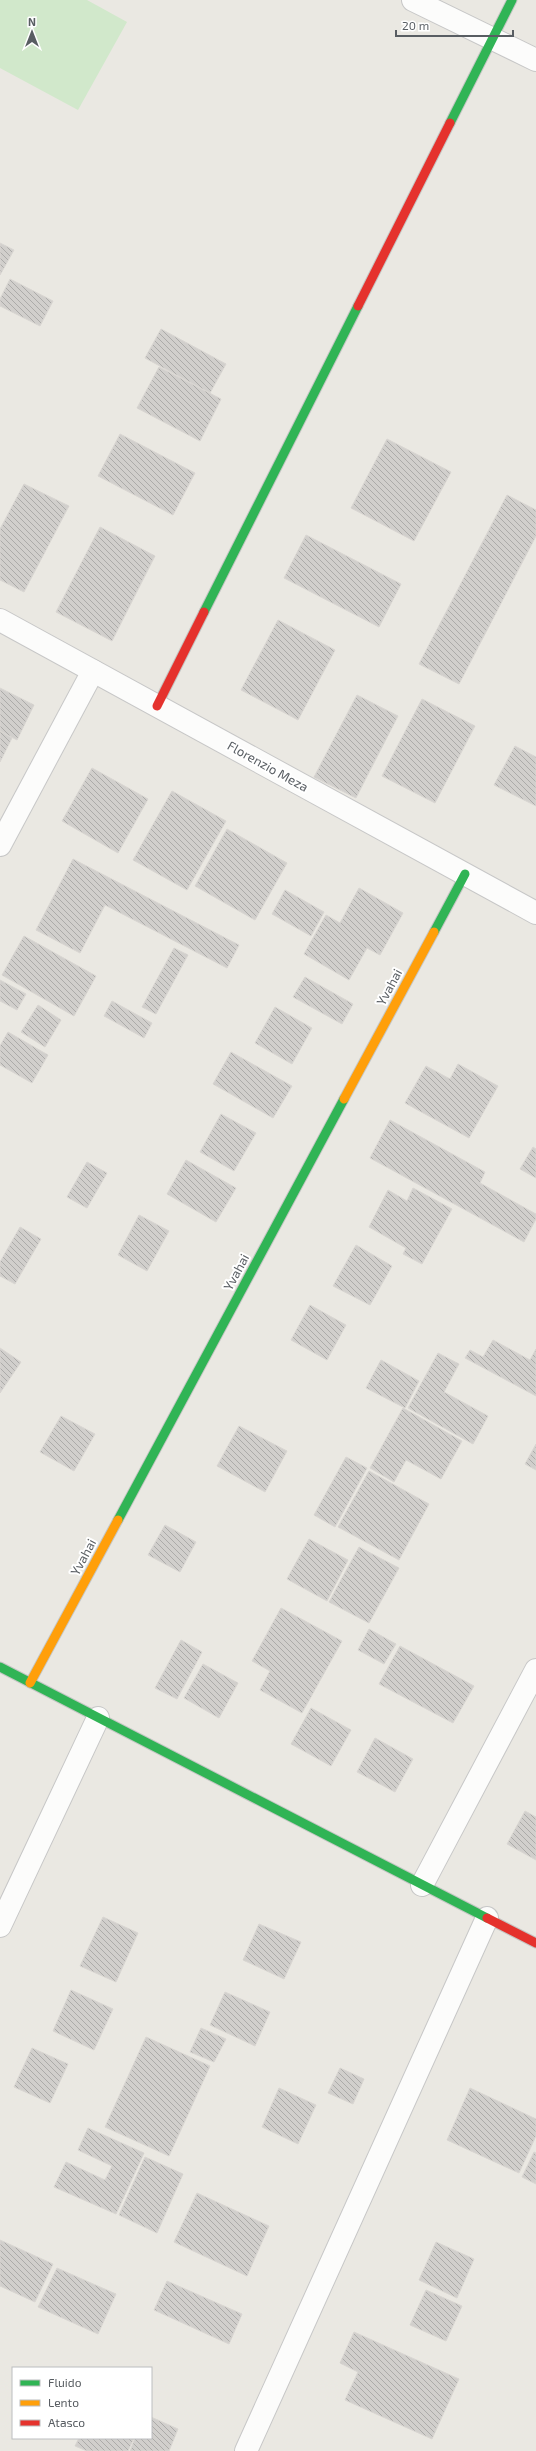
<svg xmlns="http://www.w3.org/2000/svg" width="536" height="2451" viewBox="0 0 536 2451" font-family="'Exo 2',sans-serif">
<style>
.pitch{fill:#d1e8cb}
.building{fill:url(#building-back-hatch);stroke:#d9d6d2}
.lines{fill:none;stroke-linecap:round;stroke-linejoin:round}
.street-casing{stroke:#c7c7c7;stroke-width:24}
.fast-casing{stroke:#c5c6c4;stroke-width:11}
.slow-casing{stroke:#c5c6c4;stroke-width:11}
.jam-casing{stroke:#c5c6c4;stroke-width:11}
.street{stroke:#fcfcfb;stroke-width:22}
.fast{stroke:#30b455;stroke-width:9}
.slow{stroke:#ff9f0a;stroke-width:9}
.jam{stroke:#e5322d;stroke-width:9}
.labels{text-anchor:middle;stroke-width:4;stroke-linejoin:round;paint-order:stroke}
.street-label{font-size:13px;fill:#585d62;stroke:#fff}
</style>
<defs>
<pattern id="building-back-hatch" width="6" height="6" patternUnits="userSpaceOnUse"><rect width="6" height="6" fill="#d1cfcc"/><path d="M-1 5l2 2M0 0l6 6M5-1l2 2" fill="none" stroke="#acaba9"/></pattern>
</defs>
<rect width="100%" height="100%" fill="#eae8e2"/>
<polygon class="pitch" points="0,0 87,0 127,22 78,110 0,68"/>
<g class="building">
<polygon points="0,243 14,250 0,275"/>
<polygon points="10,279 53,301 40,326 0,306 0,299"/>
<polygon points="161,329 226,364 210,393 145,358"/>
<polygon points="159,367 221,399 200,441 137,408"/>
<polygon points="120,434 195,473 173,515 98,476"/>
<polygon points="387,439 451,472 414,541 351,508"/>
<polygon points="24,484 69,506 24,592 0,580 0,529"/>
<polygon points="507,495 536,510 536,536 459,684 419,664"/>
<polygon points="100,527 155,556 112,641 56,612"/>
<polygon points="306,535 401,584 379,627 284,578"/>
<polygon points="278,620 335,650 298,720 241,690"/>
<polygon points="0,688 34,705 17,740 0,731"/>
<polygon points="357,695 398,716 356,798 314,777"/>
<polygon points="422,699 475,726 435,803 382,776"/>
<polygon points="0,731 12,738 0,762"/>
<polygon points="515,746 536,757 536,806 494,785"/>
<polygon points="92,768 148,799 118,853 62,821"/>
<polygon points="172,791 226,821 187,890 133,860"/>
<polygon points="227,829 287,863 255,920 195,886"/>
<polygon points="73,859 239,945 227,968 105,905 80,953 36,930"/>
<polygon points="359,888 403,913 380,955 367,948 349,980 304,954 326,915 340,923"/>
<polygon points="285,890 324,912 311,936 272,914"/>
<polygon points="24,936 96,976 74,1016 2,975"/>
<polygon points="174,948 188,955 156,1014 142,1007"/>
<polygon points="305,977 353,1004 342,1024 293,997"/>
<polygon points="0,980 26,994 17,1010 0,1001"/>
<polygon points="112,1001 152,1023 144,1038 104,1016"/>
<polygon points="38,1005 61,1020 45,1047 21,1032"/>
<polygon points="275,1007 312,1028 292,1064 255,1043"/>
<polygon points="8,1032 48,1055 32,1083 0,1065 0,1046"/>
<polygon points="231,1052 292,1086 273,1118 213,1084"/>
<polygon points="458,1064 498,1086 469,1138 405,1103 426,1066 450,1079"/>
<polygon points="221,1114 256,1133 234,1171 200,1152"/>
<polygon points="390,1120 485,1172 480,1183 536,1214 536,1219 524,1242 370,1158"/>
<polygon points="533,1147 536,1149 536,1178 520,1169"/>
<polygon points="186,1160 236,1188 216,1222 167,1194"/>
<polygon points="87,1162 107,1173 87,1208 67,1197"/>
<polygon points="413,1188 452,1209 422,1264 403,1254 406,1248 369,1227 388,1190 407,1201"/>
<polygon points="139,1215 169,1231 147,1271 118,1255"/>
<polygon points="20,1227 41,1239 15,1284 0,1276 0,1262"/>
<polygon points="356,1245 392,1266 370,1305 333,1286"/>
<polygon points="310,1305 346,1325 327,1360 291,1340"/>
<polygon points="493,1340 530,1360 536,1349 536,1396 465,1358 470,1350 483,1357"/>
<polygon points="0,1348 21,1362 0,1393"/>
<polygon points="438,1353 459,1364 444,1392 488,1416 473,1444 408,1408"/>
<polygon points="381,1360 419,1381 405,1408 366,1388"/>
<polygon points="403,1408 462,1441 441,1479 406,1460 394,1482 370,1468"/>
<polygon points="61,1416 95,1434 74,1471 40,1452"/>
<polygon points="239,1426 287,1451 265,1492 217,1466"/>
<polygon points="536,1444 536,1470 525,1464"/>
<polygon points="346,1457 367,1468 335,1527 314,1515"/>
<polygon points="369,1471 429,1504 399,1560 338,1527"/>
<polygon points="165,1525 196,1542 180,1572 148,1555"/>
<polygon points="309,1539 348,1560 327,1601 287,1579"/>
<polygon points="359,1547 399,1568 369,1623 329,1602"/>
<polygon points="281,1608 342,1641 302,1713 260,1690 270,1671 252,1661"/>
<polygon points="369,1629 396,1644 384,1664 358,1650"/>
<polygon points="181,1640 202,1652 177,1699 155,1688"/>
<polygon points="400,1646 474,1686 453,1723 379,1684"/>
<polygon points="203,1664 238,1683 219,1718 184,1698"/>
<polygon points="311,1708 351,1730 331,1766 291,1744"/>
<polygon points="375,1738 413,1759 395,1792 357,1772"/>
<polygon points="525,1811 536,1817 536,1860 507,1844"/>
<polygon points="103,1917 138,1933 116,1982 80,1966"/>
<polygon points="259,1924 301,1942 284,1979 243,1960"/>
<polygon points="71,1990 113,2009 94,2050 53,2031"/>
<polygon points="225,1992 270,2012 255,2046 210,2025"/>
<polygon points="201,2028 226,2039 214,2062 190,2052"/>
<polygon points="146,2037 210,2066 169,2156 105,2127"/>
<polygon points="32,2048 68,2064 50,2103 14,2087"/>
<polygon points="340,2068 364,2079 353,2104 328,2093"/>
<polygon points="279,2088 316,2105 298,2144 262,2127"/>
<polygon points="470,2088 536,2119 536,2136 519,2173 447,2140"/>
<polygon points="88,2128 144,2153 116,2214 54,2187 66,2162 105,2180 112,2166 78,2150"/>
<polygon points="534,2152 536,2153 536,2184 522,2177"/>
<polygon points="145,2157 183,2174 157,2233 119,2215"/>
<polygon points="197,2193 269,2226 247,2276 174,2242"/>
<polygon points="0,2240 53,2264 35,2302 0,2286"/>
<polygon points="436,2242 474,2259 457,2298 419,2280"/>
<polygon points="57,2268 116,2294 98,2334 38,2307"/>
<polygon points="167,2281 242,2314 229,2344 154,2310"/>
<polygon points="426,2290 462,2306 446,2341 410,2325"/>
<polygon points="354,2332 459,2379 432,2439 345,2400 358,2372 340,2363"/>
<polygon points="151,2417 178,2429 169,2451 130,2451 135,2438 151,2438"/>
<polygon points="79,2438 134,2438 128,2451 87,2451 75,2446"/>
</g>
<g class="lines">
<g class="street-casing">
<g id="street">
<polyline points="413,0 536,60"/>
<polyline points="0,620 536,913"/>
<polyline points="0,845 93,671"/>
<polyline points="422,1885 536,1670"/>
<polyline points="0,1926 98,1718"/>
<polyline points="246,2451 487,1918"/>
</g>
</g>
<g class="fast-casing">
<g id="fast">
<polyline points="450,123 512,0"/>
<polyline points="204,612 358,306"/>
<polyline points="434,932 465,874"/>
<polyline points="118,1520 344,1099"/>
<polyline points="0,1667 487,1918"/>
</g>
</g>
<g class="slow-casing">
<g id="slow">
<polyline points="344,1099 434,932"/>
<polyline points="30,1683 118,1520"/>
</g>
</g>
<g class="jam-casing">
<g id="jam">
<polyline points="358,306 450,123"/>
<polyline points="157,706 204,612"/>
<polyline points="487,1918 536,1943"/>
</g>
</g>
<use href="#street" class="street"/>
<use href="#fast" class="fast"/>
<use href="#slow" class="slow"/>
<use href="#jam" class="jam"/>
</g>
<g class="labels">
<g class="street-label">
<text transform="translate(268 766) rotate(29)" y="5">Florenzio Meza</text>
<text transform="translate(389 987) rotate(-62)" y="5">Yvahai</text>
<text transform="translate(236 1272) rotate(-62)" y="5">Yvahai</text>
<text transform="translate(83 1557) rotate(-62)" y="5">Yvahai</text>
</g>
</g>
<rect x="12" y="2367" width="140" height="72" fill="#ffffff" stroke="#bcbec0"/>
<rect x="20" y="2380" width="20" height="6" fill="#30b455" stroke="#bcbec0"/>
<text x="48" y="2387" font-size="12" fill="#585d62">Fluido</text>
<rect x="20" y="2400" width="20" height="6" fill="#ff9f0a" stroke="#bcbec0"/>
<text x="48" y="2407" font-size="12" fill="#585d62">Lento</text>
<rect x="20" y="2420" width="20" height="6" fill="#e5322d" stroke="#bcbec0"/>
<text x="48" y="2427" font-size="12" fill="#585d62">Atasco</text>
<g transform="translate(32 32)" stroke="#ffffff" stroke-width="3" paint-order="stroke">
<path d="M0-3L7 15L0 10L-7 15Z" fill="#585d62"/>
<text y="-6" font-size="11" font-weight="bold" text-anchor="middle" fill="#585d62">N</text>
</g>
<path d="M396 30v6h117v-6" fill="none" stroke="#585d62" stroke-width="2"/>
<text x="402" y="30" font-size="12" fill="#585d62" stroke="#ffffff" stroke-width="3" paint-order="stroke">20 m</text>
</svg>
